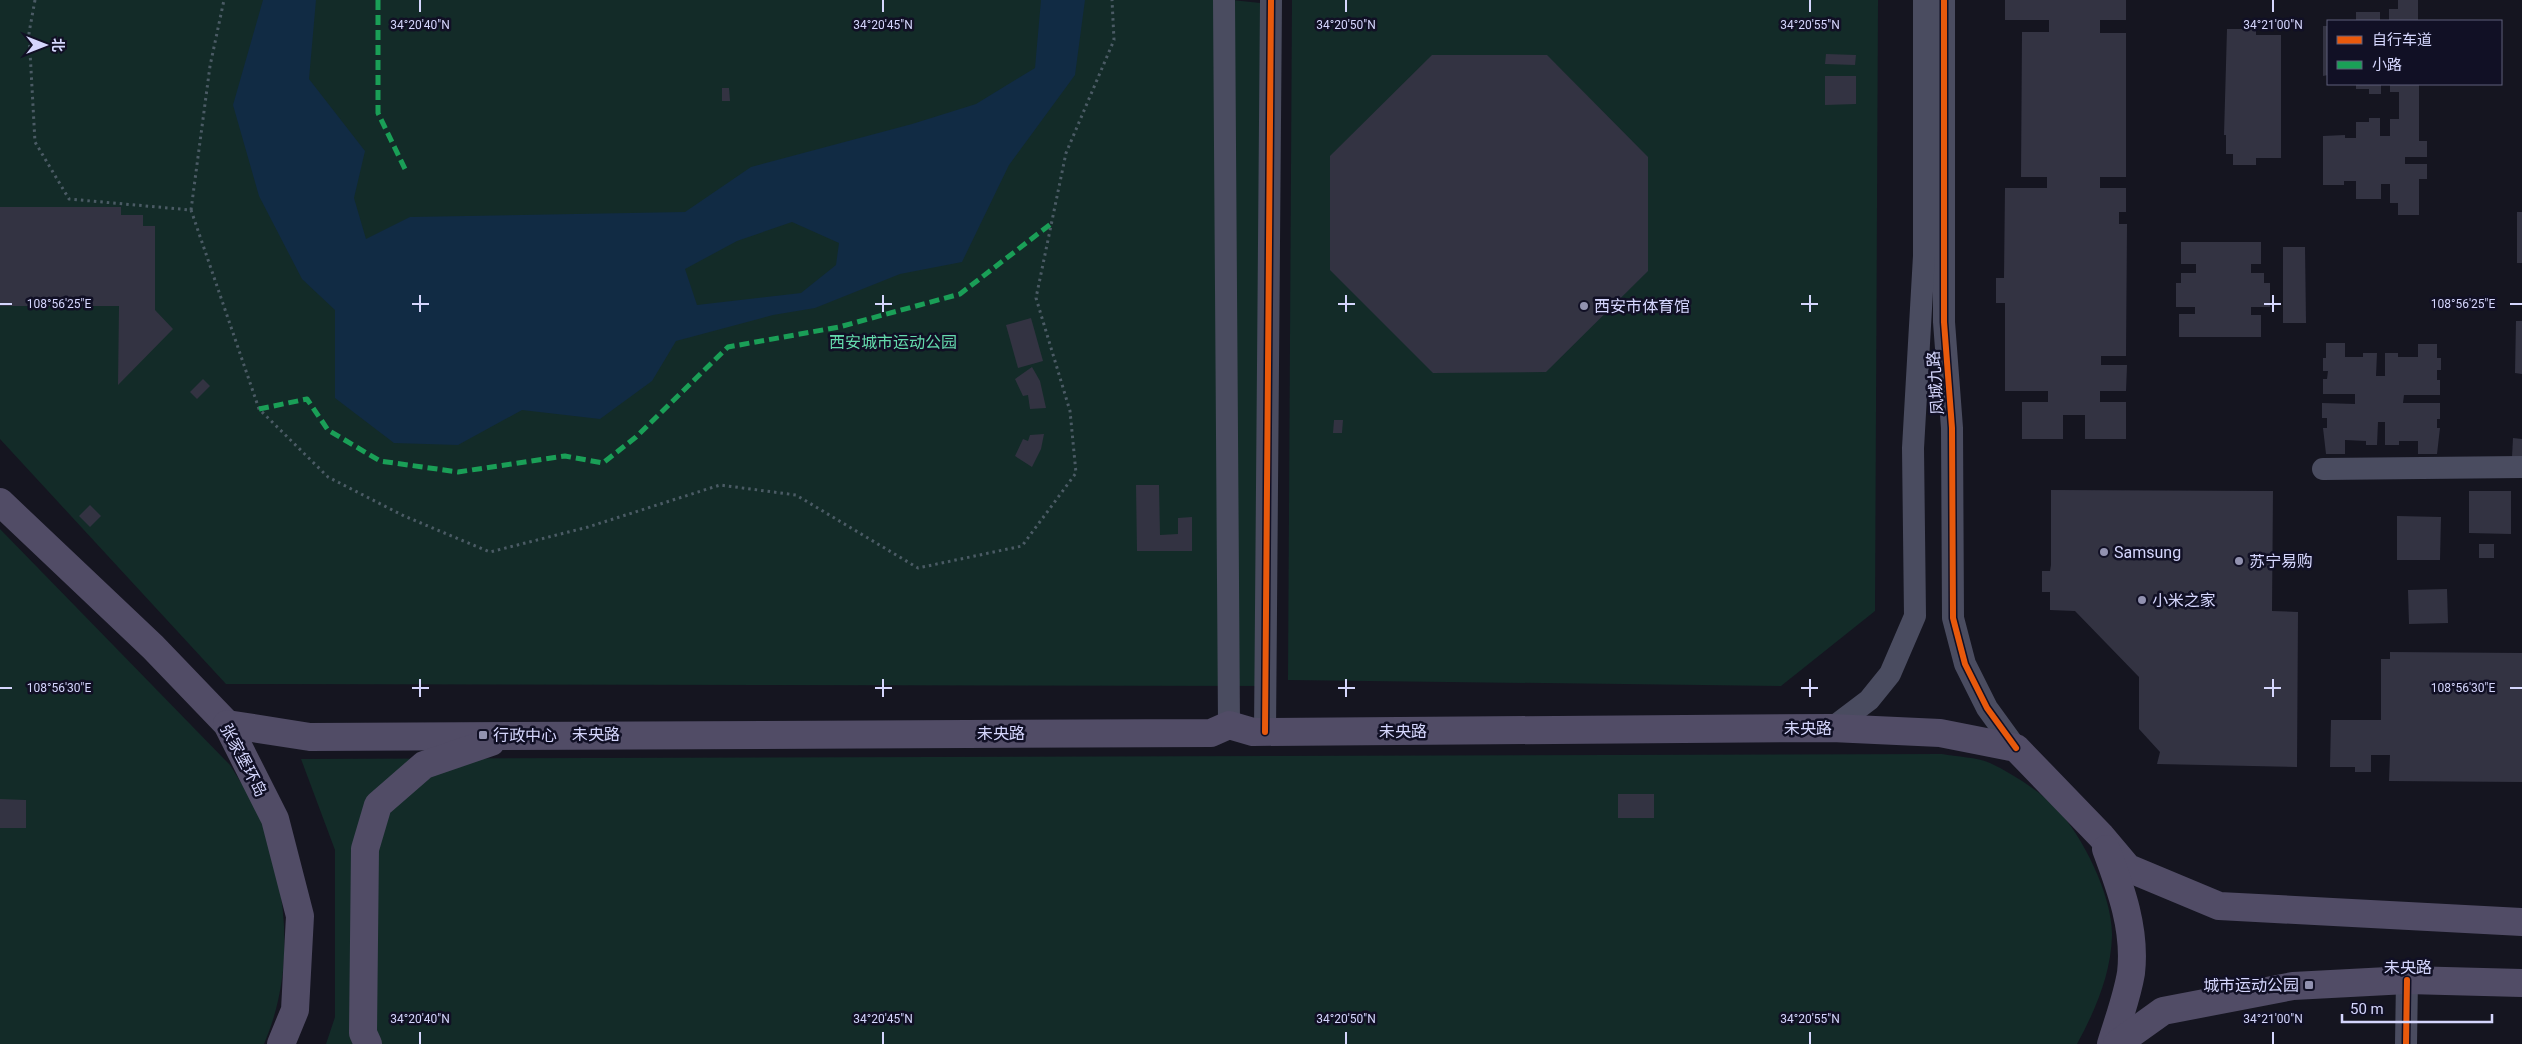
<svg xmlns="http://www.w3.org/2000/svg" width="2522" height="1044" viewBox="0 0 2522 1044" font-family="Roboto,'Noto Sans SC',sans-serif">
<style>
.green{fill:#132b28}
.water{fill:#112b44;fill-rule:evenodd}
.building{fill:#333342}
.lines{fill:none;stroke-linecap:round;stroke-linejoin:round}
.path{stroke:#4b5b65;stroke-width:3;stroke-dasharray:2.5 4;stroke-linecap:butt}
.minor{stroke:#4a4c60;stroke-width:22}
.major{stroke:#514c66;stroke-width:28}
.quiet{stroke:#1a9f57;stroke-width:5;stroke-dasharray:10 5;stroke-linecap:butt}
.cycleway-casing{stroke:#111025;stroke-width:9}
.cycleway{stroke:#e8590c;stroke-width:6}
.ticks{fill:none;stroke:#d5d6fd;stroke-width:2}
.poi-dot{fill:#9292b0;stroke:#111025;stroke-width:2}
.labels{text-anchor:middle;stroke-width:5;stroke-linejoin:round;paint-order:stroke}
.poi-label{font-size:16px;fill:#d5d6fd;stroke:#111025;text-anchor:start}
.park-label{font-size:16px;fill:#64daac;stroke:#111025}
.street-label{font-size:16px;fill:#d5d6fd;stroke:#111025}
.ticks-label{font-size:12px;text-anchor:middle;fill:#d5d6fd;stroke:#111025;stroke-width:5;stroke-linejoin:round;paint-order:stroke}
</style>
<rect width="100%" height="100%" fill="#151520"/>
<g class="green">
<polygon points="0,0 1232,0 1278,5 1276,686 226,684 0,439"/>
<polygon points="1292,0 1878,0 1875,611 1781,686 1288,680"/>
<path d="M0 529 230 765C239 780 250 795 257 811 288 884 296 970 264 1044H0Z"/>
<path d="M1942 754C1957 757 1977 757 1990 763 2013 774 2038 790 2056 808 2083 836 2113 897 2112 936 2111 974 2095 1011 2077 1044H326L335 1017V850L301 759Z"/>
</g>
<path class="water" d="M263 0H316L309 79 365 151 354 198 366 239 410 217 685 212 751 167 912 124 976 104 1035 68 1041 0H1085L1075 75 1009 165 962 262 900 274 815 308 773 315 676 341 652 381 600 419 522 410 458 445 394 443 335 398V310L302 279 259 196 233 105ZM792 222 839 243 836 265 801 293 697 305 685 269 737 241Z"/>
<g class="building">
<polygon points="2005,0 2126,0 2126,20 2100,20 2100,33 2126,33 2126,177 2100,177 2100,188 2126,188 2126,212 2119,212 2119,224 2127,224 2126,356 2101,356 2101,365 2127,365 2126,391 2100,391 2100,402 2126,402 2126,439 2085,439 2085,415 2063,415 2063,439 2022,439 2022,402 2048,402 2048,391 2005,391 2005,303 1996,303 1996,278 2004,278 2005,188 2047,188 2047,177 2021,177 2022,32 2049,32 2049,20 2005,20"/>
<polygon points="2398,0 2418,0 2418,21 2389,21 2389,9 2398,9"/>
<rect x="2356" y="12" width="24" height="9"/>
<polygon points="2323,26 2328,26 2328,75 2323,76"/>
<polygon points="2227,29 2256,29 2256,35 2281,35 2281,158 2256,158 2256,165 2233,165 2233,154 2226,154 2226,135 2224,135"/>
<polygon points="1826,54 1856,55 1855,65 1825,64"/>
<polygon points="1432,55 1547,55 1648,157 1648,271 1546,372 1433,373 1330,270 1330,156"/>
<polygon points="1825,76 1856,76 1856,104 1825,105"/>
<polygon points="2356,84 2381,84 2381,94 2369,94 2369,89 2356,89"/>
<polygon points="2390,84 2419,84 2419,141 2427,141 2427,157 2405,157 2405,164 2427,164 2427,179 2419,179 2419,215 2398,215 2398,203 2390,203 2390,184 2381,184 2381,199 2356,199 2356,181 2344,181 2344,185 2323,185 2323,136 2345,135 2345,138 2356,138 2356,122 2369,122 2369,118 2380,118 2380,136 2390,136 2390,119 2399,119 2399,92 2390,92"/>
<polygon points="722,88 729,88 730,101 722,101"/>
<polygon points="0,207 121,207 121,215 143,215 143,226 155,226 155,310 173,329 118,385 119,306 0,306"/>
<rect x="2517" y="212" width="5" height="51"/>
<polygon points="2181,242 2261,242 2261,264 2251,264 2251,273 2264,273 2264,283 2270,283 2270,307 2251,307 2251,315 2261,315 2261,337 2179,337 2179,314 2195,314 2195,307 2176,307 2176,283 2181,283 2181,273 2196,273 2196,264 2181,264"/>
<polygon points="2283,247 2305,247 2306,323 2283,323"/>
<polygon points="1031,318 1043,361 1018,368 1006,325"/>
<polygon points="2516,321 2522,321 2522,374 2515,373"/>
<polygon points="2326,343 2345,343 2345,357 2363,357 2363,353 2377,353 2376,376 2385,376 2385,353 2398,353 2398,357 2418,357 2418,344 2437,344 2437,358 2441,358 2441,370 2437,370 2437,380 2440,380 2440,395 2404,395 2403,403 2440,403 2440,419 2437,419 2437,428 2440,428 2437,454 2418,454 2418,441 2399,441 2399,445 2385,445 2385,422 2378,422 2377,445 2366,445 2366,441 2345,440 2345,454 2326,454 2323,428 2327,428 2327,418 2322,418 2322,403 2355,404 2355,394 2323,394 2323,379 2327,379 2328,371 2323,371 2323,358 2326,358"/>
<polygon points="1032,367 1040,381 1046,408 1030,409 1028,395 1023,396 1015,379"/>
<polygon points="203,379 210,386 197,399 190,392"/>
<polygon points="1334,420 1343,420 1342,433 1333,433"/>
<polygon points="1044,434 1041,449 1032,467 1015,456 1023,439 1028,441 1030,435"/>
<polygon points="2513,438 2522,439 2522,457 2512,457"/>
<polygon points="1136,485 1159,485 1160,535 1178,534 1178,518 1192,517 1192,551 1137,551"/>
<polygon points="2051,490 2273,491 2272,611 2298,612 2297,767 2157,764 2160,752 2139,729 2139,677 2075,611 2050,610 2050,592 2042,592 2042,571 2050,571 2051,565"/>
<polygon points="2469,491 2511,491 2511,534 2469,533"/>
<polygon points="90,505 101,516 90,527 79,516"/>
<polygon points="2397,516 2441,517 2440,560 2397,560"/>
<rect x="2479" y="544" width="15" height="14"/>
<polygon points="2447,589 2448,623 2409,624 2408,590"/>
<polygon points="2390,652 2522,653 2522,782 2389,781 2390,755 2371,755 2371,772 2355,772 2355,767 2330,767 2331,720 2381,720 2381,659 2390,659"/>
<rect x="1618" y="794" width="36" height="24"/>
<polygon points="0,799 26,800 26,828 0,828"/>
</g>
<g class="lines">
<g class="path">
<polyline points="35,0 29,33 35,142 69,199 191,210 259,409 328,477 404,516 490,552 588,527 720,485 796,495 918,568 1022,546 1076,473 1070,411 1036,298 1066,153 1114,40 1112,0"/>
<polyline points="191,210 210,66 224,0"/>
</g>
<g class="minor">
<polyline points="1224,0 1229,725"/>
<polyline points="1944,0 1944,322 1952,428 1953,618 1965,664 1987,708 2016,748"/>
<polyline points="2323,469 2522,467"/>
<polyline points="1832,728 1869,700 1890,674 1915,616 1913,448 1924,256 1924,0"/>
<polyline points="1265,732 1271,0"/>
<polyline points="2406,1044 2407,980"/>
</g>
<g class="major">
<polyline points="0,502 153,647 227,724 275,819 300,916 295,1010 281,1044"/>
<polyline points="227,724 310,737 1211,733 1229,725 1253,732 1832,728 1940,733 2016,748 2101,836 2128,868 2219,906 2522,922"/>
<path d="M2106 849C2121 889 2136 930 2131 973 2127 997 2118 1021 2111 1044"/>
<polyline points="368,1044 363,1033 365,849 378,805 424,765 491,742"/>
<polyline points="2117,1044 2163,1011 2293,986 2407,980 2522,983"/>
</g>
<g class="quiet">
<polyline points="378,0 378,113 406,171"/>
<polyline points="259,409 307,399 328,430 380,461 458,472 565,456 603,463 636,437 728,347 839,327 960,294 1052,223"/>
</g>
<g class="cycleway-casing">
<g id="cycleway">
<polyline points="1944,0 1944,322 1952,428 1953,618 1965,664 1987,708 2016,748"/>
<polyline points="1265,732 1271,0"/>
<polyline points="2406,1044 2407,980"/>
</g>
</g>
<use href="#cycleway" class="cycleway"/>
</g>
<path class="ticks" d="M420 0V12M883 0V12M1346 0V12M1810 0V12M2273 0V12M420 295V312M883 295V312M1346 295V312M1810 295V312M2273 295V312M0 304H12M412 304H429M875 304H892M1338 304H1355M1801 304H1818M2264 304H2281M2510 304H2522M420 679V697M883 679V697M1346 679V697M1810 679V697M2273 679V697M0 688H12M412 688H429M875 688H892M1338 688H1355M1801 688H1818M2264 688H2281M2510 688H2522M420 1032V1044M883 1032V1044M1346 1032V1044M1810 1032V1044M2273 1032V1044"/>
<g class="poi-dot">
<circle cx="1584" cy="306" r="5"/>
<circle cx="2104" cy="552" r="5"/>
<circle cx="2239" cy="561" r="5"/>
<circle cx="2142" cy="600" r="5"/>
<rect x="478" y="730" width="10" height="10" rx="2.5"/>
<rect x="2304" y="980" width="10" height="10" rx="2.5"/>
</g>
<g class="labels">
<g class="poi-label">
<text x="1594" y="312">西安市体育馆</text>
<text x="2114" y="558">Samsung</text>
<text x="2249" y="567">苏宁易购</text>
<text x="2152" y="606">小米之家</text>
<text x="493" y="741">行政中心</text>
<text x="2299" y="991" text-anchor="end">城市运动公园</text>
</g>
<g class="park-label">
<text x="893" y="348">西安城市运动公园</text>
</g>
<g class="street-label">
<text transform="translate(1935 383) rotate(-94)" y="6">凤城九路</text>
<text x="1808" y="734">未央路</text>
<text x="1403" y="737">未央路</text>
<text x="1001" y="739">未央路</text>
<text x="596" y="740">未央路</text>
<text transform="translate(244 760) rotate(62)" y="6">张家堡环岛</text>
<text x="2408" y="973">未央路</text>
</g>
</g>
<g class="ticks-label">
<text x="420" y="29">34°20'40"N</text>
<text x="883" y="29">34°20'45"N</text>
<text x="1346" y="29">34°20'50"N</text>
<text x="1810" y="29">34°20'55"N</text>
<text x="2273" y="29">34°21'00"N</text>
<text x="2463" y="308">108°56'25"E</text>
<text x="59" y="308">108°56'25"E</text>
<text x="2463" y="692">108°56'30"E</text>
<text x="59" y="692">108°56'30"E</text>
<text x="420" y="1023">34°20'40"N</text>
<text x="883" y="1023">34°20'45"N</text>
<text x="1346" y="1023">34°20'50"N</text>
<text x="1810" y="1023">34°20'55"N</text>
<text x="2273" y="1023">34°21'00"N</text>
</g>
<rect x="2327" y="20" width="175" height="65" fill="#111025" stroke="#5f5f7b"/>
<rect x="2337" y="36" width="25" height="8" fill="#e8590c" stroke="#5f5f7b"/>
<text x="2372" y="45" font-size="15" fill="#d5d6fd">自行车道</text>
<rect x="2337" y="61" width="25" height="8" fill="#1a9f57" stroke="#5f5f7b"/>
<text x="2372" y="70" font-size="15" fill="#d5d6fd">小路</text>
<g transform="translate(45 45) rotate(90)" stroke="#111025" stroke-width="4" paint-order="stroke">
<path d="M0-4L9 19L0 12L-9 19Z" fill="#d5d6fd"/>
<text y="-8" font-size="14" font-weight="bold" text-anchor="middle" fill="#d5d6fd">北</text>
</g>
<path d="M2342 1014v8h150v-8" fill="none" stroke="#d5d6fd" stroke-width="2.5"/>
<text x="2350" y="1014" font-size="15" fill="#d5d6fd" stroke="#111025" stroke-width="4" paint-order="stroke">50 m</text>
</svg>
